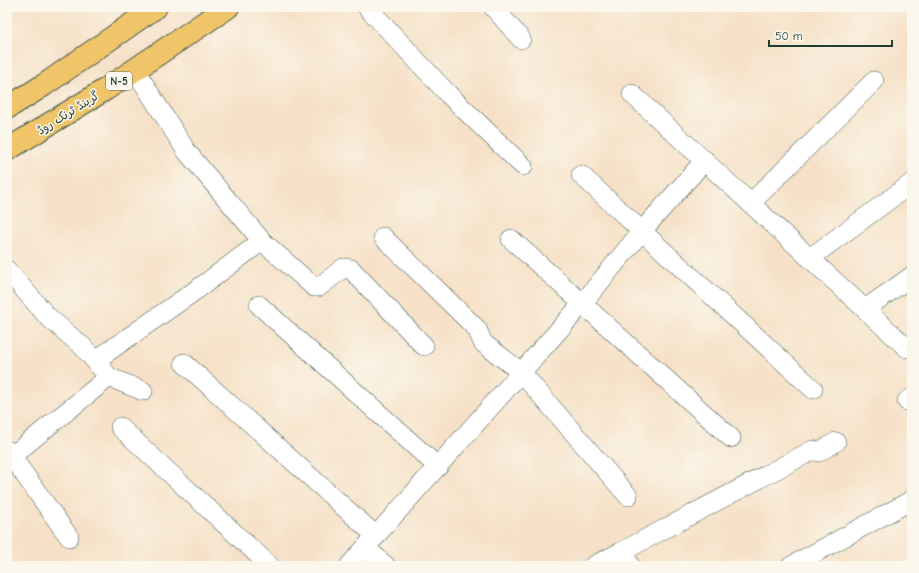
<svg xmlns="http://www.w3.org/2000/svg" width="919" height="573" viewBox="0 0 919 573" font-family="'Comic Neue','Playpen Sans Arabic',sans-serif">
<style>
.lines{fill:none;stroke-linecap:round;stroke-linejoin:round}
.minor-casing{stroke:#3f564a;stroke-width:20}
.highway-casing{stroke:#3f564a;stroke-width:24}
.minor{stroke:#fff;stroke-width:19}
.highway{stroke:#f0c469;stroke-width:22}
.labels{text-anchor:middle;stroke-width:3;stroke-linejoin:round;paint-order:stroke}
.shield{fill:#fbf7ec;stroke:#61756b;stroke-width:1}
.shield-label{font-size:11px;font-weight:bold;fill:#1f3d34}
.street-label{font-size:12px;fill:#1f3d34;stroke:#fbf7ec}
</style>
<rect width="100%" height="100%" fill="#fbf7ec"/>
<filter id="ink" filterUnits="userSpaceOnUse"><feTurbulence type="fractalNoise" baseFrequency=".025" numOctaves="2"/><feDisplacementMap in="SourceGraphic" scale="8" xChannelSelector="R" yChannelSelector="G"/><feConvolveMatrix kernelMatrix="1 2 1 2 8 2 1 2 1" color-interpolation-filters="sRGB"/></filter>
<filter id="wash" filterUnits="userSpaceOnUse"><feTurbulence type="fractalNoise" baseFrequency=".012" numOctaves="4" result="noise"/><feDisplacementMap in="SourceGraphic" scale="16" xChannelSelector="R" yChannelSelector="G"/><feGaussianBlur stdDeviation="0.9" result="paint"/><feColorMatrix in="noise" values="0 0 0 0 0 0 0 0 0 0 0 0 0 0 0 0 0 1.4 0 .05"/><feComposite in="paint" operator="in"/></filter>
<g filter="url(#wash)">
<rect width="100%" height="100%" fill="#f6e1c8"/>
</g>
<g filter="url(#ink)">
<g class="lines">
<g class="minor-casing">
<g id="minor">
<polyline points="367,7 448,94 523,166"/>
<polyline points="493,7 521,39"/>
<polyline points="632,94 907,348"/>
<polyline points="581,175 813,389"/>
<polyline points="751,203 874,81"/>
<polyline points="383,237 477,329 483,343 521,372 628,496"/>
<polyline points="511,239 731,438"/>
<polyline points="262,241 314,287 319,287 343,268 351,269 424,346"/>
<polyline points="810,258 912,183"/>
<polyline points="7,270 47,316 83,347 109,377 7,460"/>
<polyline points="259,305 438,467"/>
<polyline points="865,309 912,276"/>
<polyline points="96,360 199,288 262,241 187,152 135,70"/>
<polyline points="184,363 376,536"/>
<polyline points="109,377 143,391"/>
<polyline points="907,401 912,398"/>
<polyline points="120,427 270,566"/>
<polyline points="7,450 69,537"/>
<polyline points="366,548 386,566"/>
<polyline points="349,566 582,304 641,232 705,160"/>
<polyline points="593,566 623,551"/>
<polyline points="630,566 623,551 813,450 819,452 836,442"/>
<polyline points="791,566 912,500"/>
</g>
</g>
<g class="highway-casing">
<g id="highway">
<polyline points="7,108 44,85 156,7"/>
<polyline points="7,150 106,89 228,7"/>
</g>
</g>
<use href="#minor" class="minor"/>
<use href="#highway" class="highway"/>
</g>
</g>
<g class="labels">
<rect class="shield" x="106" y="72" width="26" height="18" rx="3"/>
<g class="shield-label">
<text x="119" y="85">N-5</text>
</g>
<g class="street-label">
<text transform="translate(68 113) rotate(-32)" y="4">گرینڈ ٹرنک روڈ</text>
</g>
</g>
<rect width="919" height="573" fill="none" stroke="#fbf7ec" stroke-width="24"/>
<path d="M769 40v6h123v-6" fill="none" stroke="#1f3d34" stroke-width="2"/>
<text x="775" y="40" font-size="12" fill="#1f3d34" stroke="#fbf7ec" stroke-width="3" paint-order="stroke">50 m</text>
</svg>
